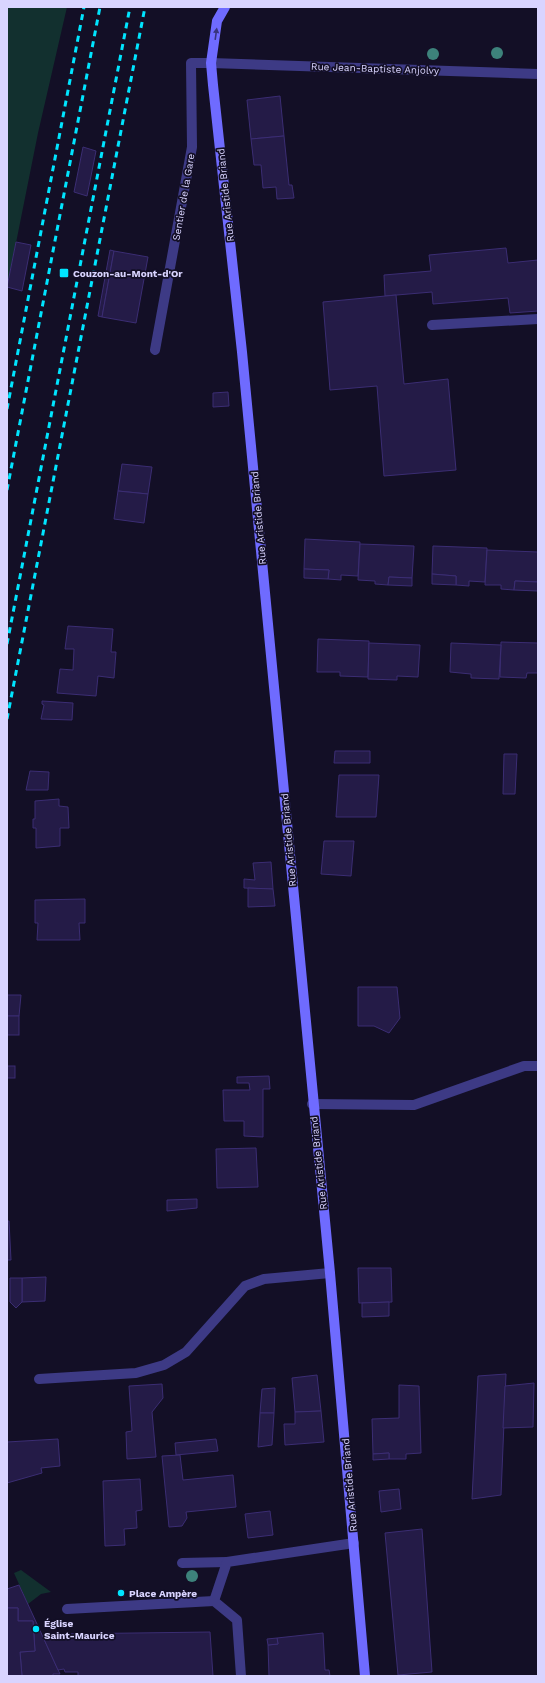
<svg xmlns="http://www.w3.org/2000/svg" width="545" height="1683" viewBox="0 0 545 1683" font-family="'Work Sans',sans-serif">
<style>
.green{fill:#12302f}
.building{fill:#241b47;stroke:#3b2d73}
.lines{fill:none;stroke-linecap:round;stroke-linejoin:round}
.lane{stroke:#3d3a85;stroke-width:10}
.street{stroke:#3d3a85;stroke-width:10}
.secondary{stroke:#6f6bff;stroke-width:10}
.rail{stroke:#00e5ff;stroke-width:3;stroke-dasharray:6 5;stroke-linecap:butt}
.tree{fill:#3d827b}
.oneway{fill:#38347d}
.poi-dot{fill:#00e5ff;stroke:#130f26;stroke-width:1.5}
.labels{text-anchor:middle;stroke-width:3.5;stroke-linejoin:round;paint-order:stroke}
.street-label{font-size:10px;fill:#d9d4ff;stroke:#130f26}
.poi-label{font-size:10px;font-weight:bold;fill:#d9d4ff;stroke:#130f26;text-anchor:start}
</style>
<rect width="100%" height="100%" fill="#130f26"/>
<g class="green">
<polygon points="7,7 67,7 38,133 7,288"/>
<polygon points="21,1570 51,1592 41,1594 28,1604 14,1573"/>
</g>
<g class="building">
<polygon points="280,96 284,136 251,139 247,100"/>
<polygon points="284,136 289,185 292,185 294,198 277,199 276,187 263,188 261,165 254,165 251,139"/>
<polygon points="83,147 96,151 87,196 74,192"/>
<polygon points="16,242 31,245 22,291 7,287"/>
<polygon points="506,248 508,263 538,260 538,311 510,313 508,298 433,304 432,292 385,296 384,275 431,271 429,255"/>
<polygon points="110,250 114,251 102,317 98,316"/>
<polygon points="114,251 148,257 136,323 102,317"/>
<polygon points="396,295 404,384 448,379 456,470 384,476 377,386 330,390 323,302"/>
<polygon points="228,392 229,406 213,407 213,393"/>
<polygon points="122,464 152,467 148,494 118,491"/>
<polygon points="118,491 148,494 144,523 114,519"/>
<polygon points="305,539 360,542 358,576 341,575 341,580 328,579 329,570 304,569"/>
<polygon points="360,544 414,546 412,578 389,577 388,585 375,584 375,581 358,580"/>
<polygon points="433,546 487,548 485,582 469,581 469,586 456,585 456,576 432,574"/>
<polygon points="487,550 538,552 538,582 515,581 514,590 501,589 501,585 485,585"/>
<polygon points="304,569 329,570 328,579 304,578"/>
<polygon points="432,574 456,576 456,585 432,584"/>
<polygon points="389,577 412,578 412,586 388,585"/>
<polygon points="515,581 538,582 538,591 514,590"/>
<polygon points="68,626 113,629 111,652 116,652 114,678 98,676 96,696 57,693 60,669 73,670 74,649 65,649"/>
<polygon points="318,639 369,641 368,677 340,676 340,672 317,672"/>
<polygon points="501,642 538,643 538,673 527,673 526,678 500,677"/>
<polygon points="369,643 420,645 418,677 397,676 397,680 368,679"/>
<polygon points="451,643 501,645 499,679 471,678 471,674 450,672"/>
<polygon points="42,701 73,703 72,720 41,719 44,705 42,704"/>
<polygon points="335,751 370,751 370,763 334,763"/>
<polygon points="504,754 517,754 515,794 503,794"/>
<polygon points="30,771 49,772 48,790 26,790"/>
<polygon points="339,775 379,775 376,817 336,817"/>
<polygon points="59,799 59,806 68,807 69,828 60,828 60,846 36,848 36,828 33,828 33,819 35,819 35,801"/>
<polygon points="324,841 354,841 351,876 321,874"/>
<polygon points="271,862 273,889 244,888 244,879 255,880 253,863"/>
<polygon points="248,888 273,889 275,906 248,907"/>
<polygon points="85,899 85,923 79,923 80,940 37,940 38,923 35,923 35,900"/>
<polygon points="358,987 397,987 400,1018 389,1033 374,1026 358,1026"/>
<polygon points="7,995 21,995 19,1016 7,1016"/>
<rect x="7" y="1016" width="12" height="19"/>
<rect x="7" y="1066" width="8" height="12"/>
<polygon points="269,1076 270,1089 263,1089 263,1137 244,1136 244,1121 224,1121 223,1090 250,1090 249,1083 237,1083 237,1077"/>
<polygon points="256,1148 258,1187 217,1188 216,1149"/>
<polygon points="197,1199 197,1208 167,1211 167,1200"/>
<polygon points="7,1221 9,1221 11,1260 7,1260"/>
<polygon points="358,1268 391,1268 392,1302 359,1303"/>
<polygon points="46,1277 45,1301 22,1302 22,1278"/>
<polygon points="10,1278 22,1278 22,1302 16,1308 10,1302"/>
<polygon points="389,1302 389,1316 362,1317 362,1303"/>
<polygon points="506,1374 501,1495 472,1499 478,1376"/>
<polygon points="317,1375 321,1411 295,1412 292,1378"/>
<polygon points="534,1383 533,1427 503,1428 505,1386"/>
<polygon points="162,1384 163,1398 152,1412 156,1457 127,1459 126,1432 132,1431 129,1386"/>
<polygon points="399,1385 419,1386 421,1453 406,1454 406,1459 389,1459 389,1453 373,1454 372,1419 399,1418"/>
<polygon points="275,1388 274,1413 260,1413 262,1389"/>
<polygon points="321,1411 324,1442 285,1445 284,1424 295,1424 295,1412"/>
<polygon points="260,1413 274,1413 272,1445 258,1447"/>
<polygon points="58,1439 60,1466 41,1468 42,1473 7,1483 7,1442"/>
<polygon points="216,1439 218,1451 176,1455 175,1443"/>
<polygon points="389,1453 389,1459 373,1460 373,1454"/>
<polygon points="180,1455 183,1480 233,1475 236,1507 186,1512 187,1518 182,1526 169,1527 162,1456"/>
<polygon points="140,1479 142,1510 136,1511 137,1528 124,1529 125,1545 105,1546 103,1481"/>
<polygon points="399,1489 401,1509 381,1512 379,1491"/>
<polygon points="270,1511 273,1535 248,1538 245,1514"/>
<polygon points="422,1529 432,1672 398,1675 385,1533"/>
<polygon points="19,1585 43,1637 60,1674 53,1674 53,1676 22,1676 20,1652 35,1651 33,1621 18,1621 18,1608 7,1608 7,1589"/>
<polygon points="7,1608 18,1608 18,1621 33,1621 35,1651 20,1652 22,1676 7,1676"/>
<polygon points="210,1632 213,1676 78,1676 78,1672 65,1672 64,1669 58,1670 43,1637 60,1634"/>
<polygon points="323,1633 325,1670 329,1670 330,1676 269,1676 268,1645 278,1644 277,1638"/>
<polygon points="277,1638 278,1644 268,1645 267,1639"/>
</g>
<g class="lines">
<g class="lane">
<polyline points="432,325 538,319"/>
<polyline points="155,350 192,147 191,63 211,63"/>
<polyline points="39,1379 136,1373 164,1365 186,1352 245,1286 264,1279 330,1273"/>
<polyline points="182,1563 227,1562"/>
<polyline points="67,1609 214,1601"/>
</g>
<g class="street">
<polyline points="211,63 538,74"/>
<polyline points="312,1104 414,1105 524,1066 538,1066"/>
<polyline points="241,1676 237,1620 214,1601 227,1562 354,1543"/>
</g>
<polyline class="secondary" points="225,7 217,21 211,63 213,85 242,352 330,1273 365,1676"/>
<g class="rail">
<polyline points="7,409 84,7"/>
<polyline points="7,490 100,7"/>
<polyline points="7,644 130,7"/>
<polyline points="7,719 145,7"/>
</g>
</g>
<g class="tree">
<circle cx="497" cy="53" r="6"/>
<circle cx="433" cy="54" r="6"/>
<circle cx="192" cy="1576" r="6"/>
</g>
<defs><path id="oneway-solid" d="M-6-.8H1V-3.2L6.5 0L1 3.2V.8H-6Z"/></defs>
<use class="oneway" href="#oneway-solid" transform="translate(216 34) rotate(-82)"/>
<g class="poi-dot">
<rect x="59" y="268" width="10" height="10" rx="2"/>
<circle cx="121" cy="1593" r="4"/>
<circle cx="36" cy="1629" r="4"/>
</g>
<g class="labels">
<g class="street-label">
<text transform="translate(375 68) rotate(2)" y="4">Rue Jean-Baptiste Anjolvy</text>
<text transform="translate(225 195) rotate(-96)" y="4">Rue Aristide Briand</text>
<text transform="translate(183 197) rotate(-80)" y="4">Sentier de la Gare</text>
<text transform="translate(258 518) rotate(-95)" y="4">Rue Aristide Briand</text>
<text transform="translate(288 840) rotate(-95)" y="4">Rue Aristide Briand</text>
<text transform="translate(318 1163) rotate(-96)" y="4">Rue Aristide Briand</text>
<text transform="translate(349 1485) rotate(-95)" y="4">Rue Aristide Briand</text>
</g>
<g class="poi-label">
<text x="73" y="277">Couzon-au-Mont-d'Or</text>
<text x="129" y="1597">Place Ampère</text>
<text x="44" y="1627">Église<tspan x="44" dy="12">Saint-Maurice</tspan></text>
</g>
</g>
<rect width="545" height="1683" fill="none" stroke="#d9d4ff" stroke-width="16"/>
</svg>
